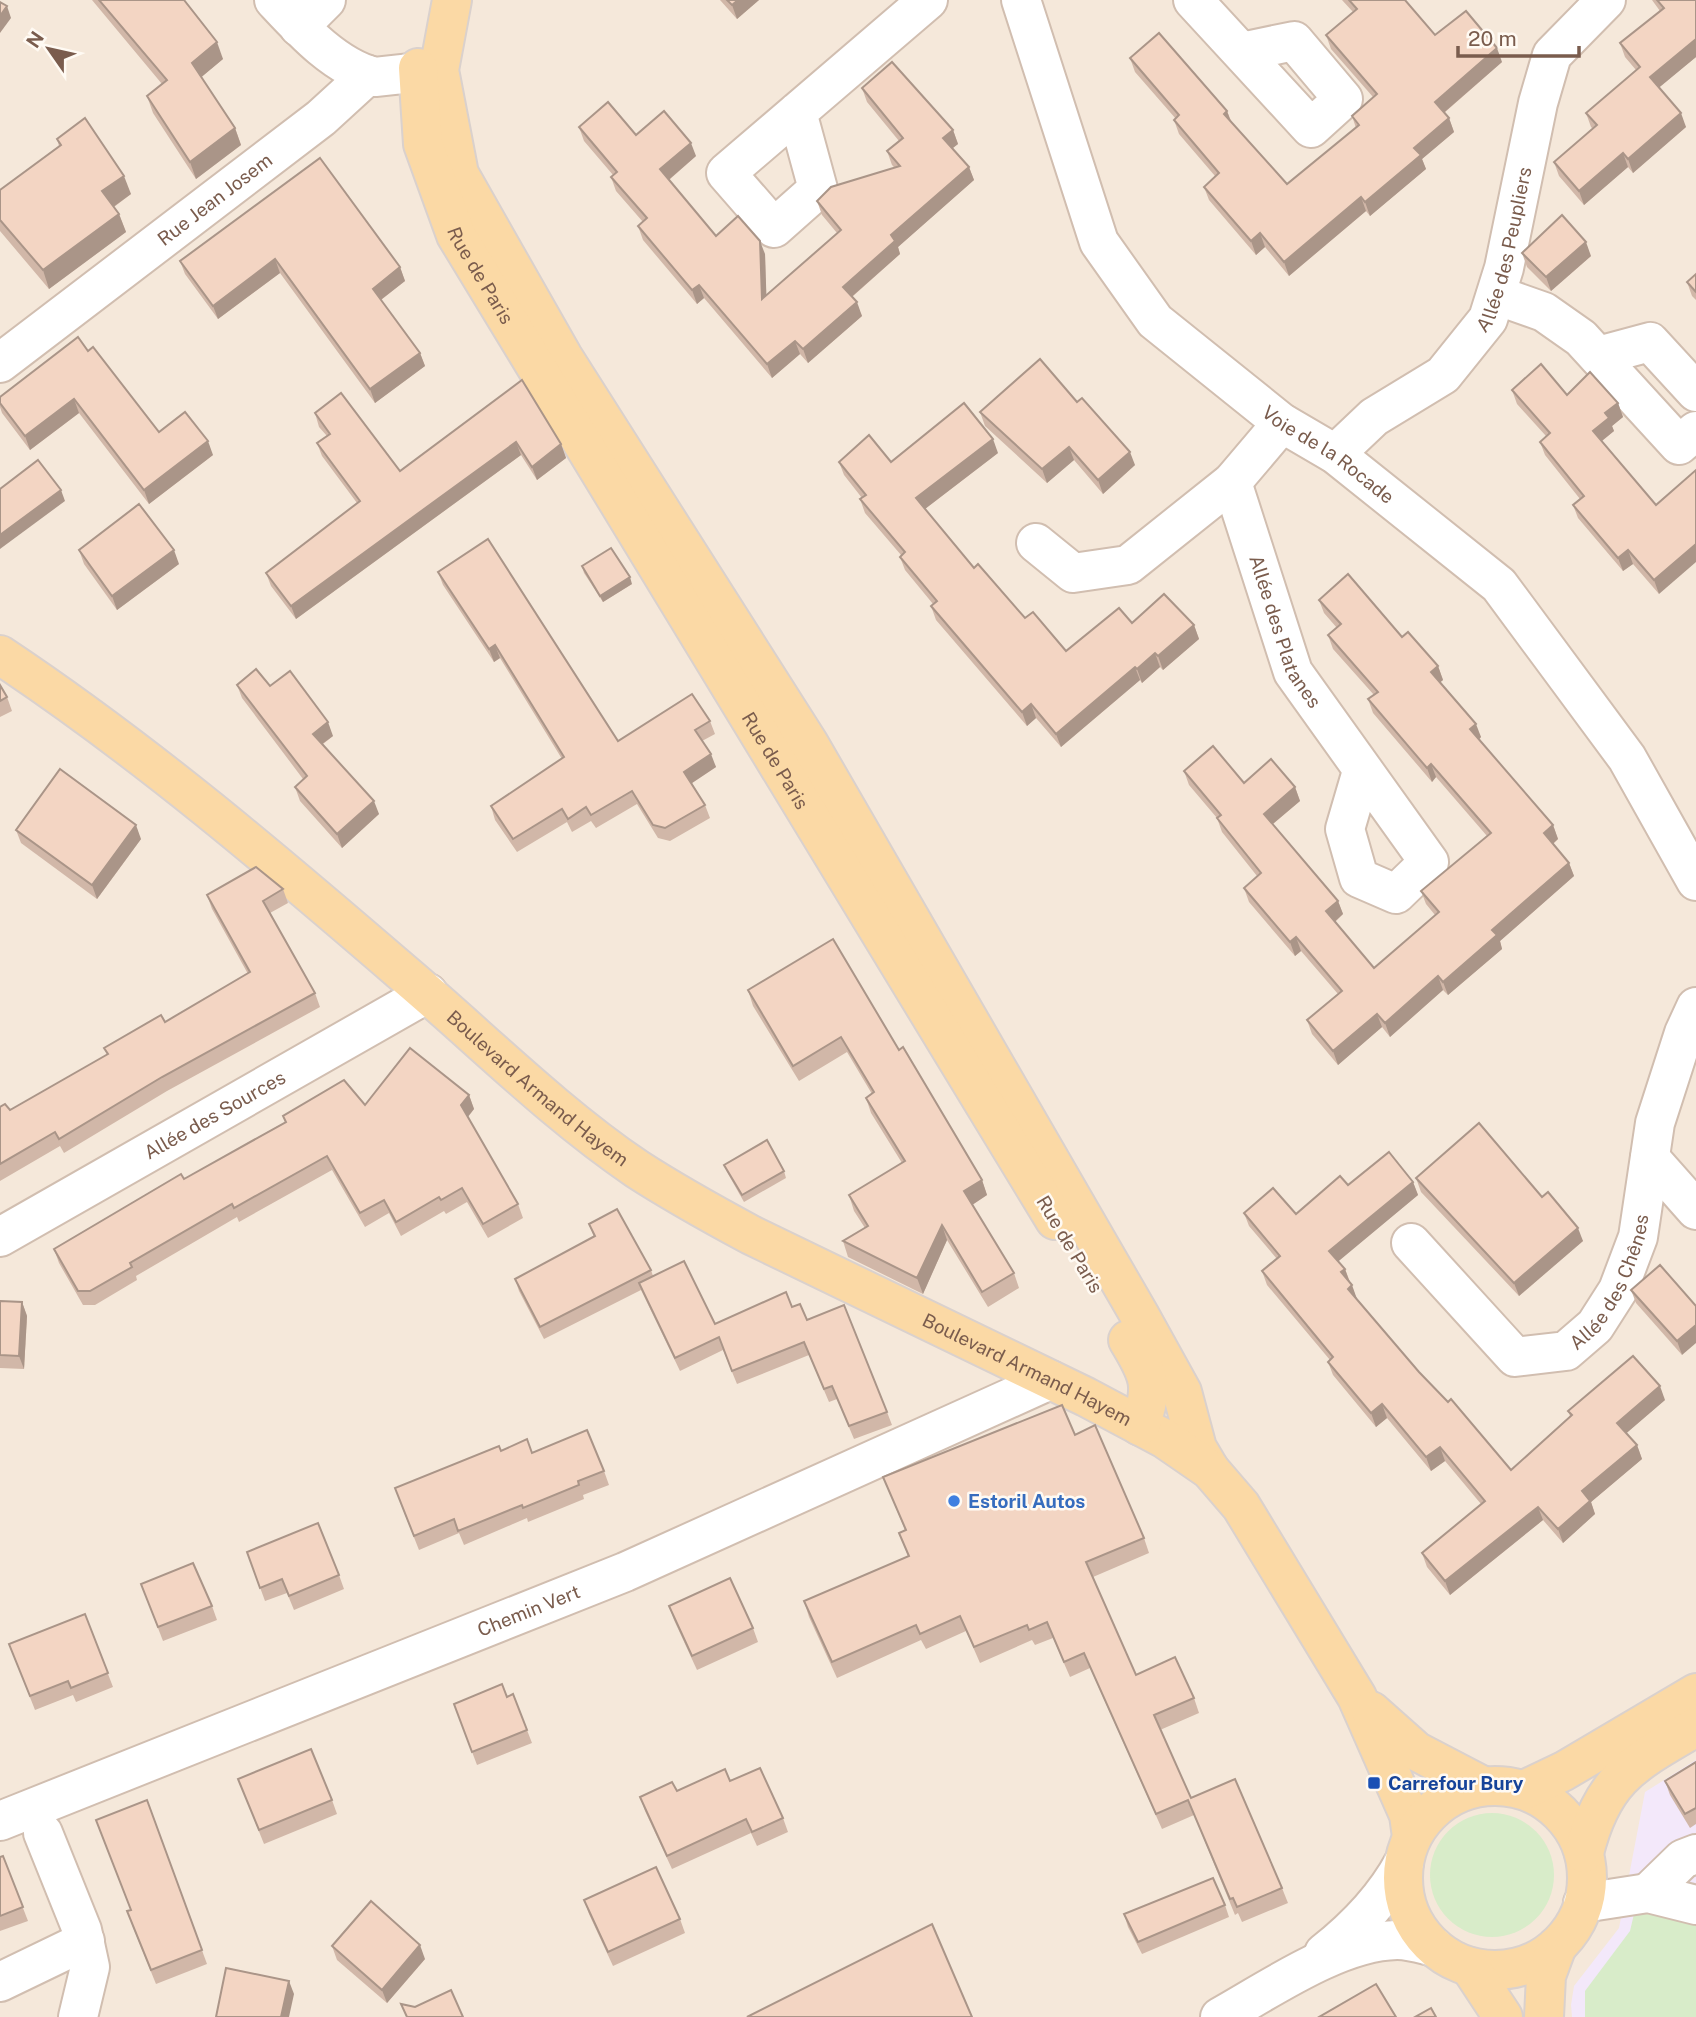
<svg xmlns="http://www.w3.org/2000/svg" width="1696" height="2017" viewBox="0 0 1696 2017" font-family="'Public Sans',sans-serif">
<style>
.residential{fill:#f5e8da}
.education{fill:#f3e8fa}
.green{fill:#d8ecc9}
.lines{fill:none;stroke-linecap:round;stroke-linejoin:round}
.minor-casing{stroke:#d1beb0;stroke-width:42}
.major-casing{stroke:#dad1cd;stroke-width:42}
.minor{stroke:#fff;stroke-width:38}
.major{stroke:#fbd9a5;stroke-width:38}
.wall{fill:#d1b7a8}
.shaded-wall{fill:#aa9588}
.building{fill:#f3d5c3;stroke:#aa9588;stroke-width:2}
.shop-dot{fill:#3f7fe0;stroke:#fffaf3;stroke-width:2.5}
.transit-dot{fill:#1a4fb4;stroke:#fffaf3;stroke-width:2.5}
.labels{text-anchor:middle;stroke-width:5;stroke-linejoin:round;paint-order:stroke}
.street-label{font-size:19px;fill:#7a5c4d;stroke:#fffaf3}
.shop-label{font-size:19px;font-weight:bold;fill:#366cbe;stroke:#fffaf3;text-anchor:start}
.transit-label{font-size:19px;font-weight:bold;fill:#164399;stroke:#fffaf3;text-anchor:start}
</style>
<rect width="100%" height="100%" fill="#fdf6ec"/>
<rect class="residential" x="0" y="0" width="1696" height="2017"/>
<polygon class="education" points="1696,1760 1696,2017 1572,2017 1571,2005 1574,1986 1619,1928 1645,1792"/>
<g class="green">
<circle cx="1492" cy="1875" r="62"/>
<polygon points="1638,1897 1696,1913 1696,2017 1585,2017 1585,1991 1630,1931"/>
</g>
<g class="lines">
<g class="minor-casing">
<g id="minor">
<path d="M274 0C301 29 335 67 375 77L439 70"/>
<path id="s1" d="M1021 0 1099 242 1155 321 1282 423 1335 454 1499 585 1627 758 1696 881"/>
<polyline points="1193,0 1311,128 1343,99 1294,41 1241,52"/>
<polyline points="299,27 326,0"/>
<polyline points="797,112 818,189 774,228 726,173 928,0"/>
<polyline points="1496,295 1544,312 1581,338 1679,445 1696,431"/>
<polyline points="1598,356 1650,342 1696,392"/>
<path id="s2" d="M0 363 321 118 368 75"/>
<path id="s3" d="M1335 454 1374 417 1443 375 1488 319 1504 268 1538 103 1552 55 1606 0"/>
<path id="s4" d="M1232 482 1293 672 1429 862 1396 894 1359 878 1345 829 1362 771"/>
<polyline points="1036,543 1073,573 1128,565 1232,482 1282,423"/>
<polyline points="1650,1158 1696,1210"/>
<path id="s5" d="M0 1237 428 993"/>
<path id="s6" d="M1411 1243 1515 1357 1566 1351 1595 1326 1618 1290 1638 1237 1655 1123 1684 1033 1696 1007"/>
<path id="s7" d="M0 1821 625 1572 1050 1380"/>
<polyline points="43,1833 82,1930 90,1967 78,2017"/>
<polyline points="1648,1893 1683,1859 1696,1854"/>
<polyline points="1583,1903 1648,1893 1696,1905"/>
<path d="M1324 1953C1357 1927 1384 1899 1404 1862"/>
<polyline points="0,1982 85,1941"/>
<path d="M1220 2017C1270 1989 1339 1941 1397 1940 1410 1940 1422 1944 1434 1947"/>
</g>
</g>
<g class="major-casing">
<g id="major">
<polyline points="452,0 439,70 459,174 563,357 809,744 1140,1316 1182,1392 1197,1448 1210,1470"/>
<path id="s8" d="M418 68 423 144 456 235 1055 1220"/>
<path id="s9" d="M0 655C143 750 272 860 402 972 479 1037 553 1112 637 1169 674 1193 712 1214 751 1235L1086 1397 1165 1439 1210 1470 1241 1506 1357 1697 1409 1815 1412 1837"/>
<path d="M1128 1340C1150 1376 1154 1386 1140 1426"/>
<polyline points="1371,1711 1416,1751 1483,1786"/>
<circle cx="1495" cy="1878" r="92"/>
<polyline points="1524,1790 1564,1771 1696,1693"/>
<path d="M1584 1853C1603 1777 1633 1764 1696 1727"/>
<polyline points="1470,1967 1503,2017"/>
<polyline points="1544,2017 1546,1976 1557,1946"/>
</g>
</g>
<use href="#minor" class="minor"/>
<use href="#major" class="major"/>
</g>
<g class="wall">
<polygon points="92,0 184,0 223,59 201,77 235,128 241,145 196,179 153,113 147,96 162,84"/>
<polygon points="720,0 759,0 737,19"/>
<polygon points="1342,0 1405,0 1435,35 1502,62 1444,113 1449,118 1454,132 1422,159 1426,169 1370,216 1366,211 1289,276 1265,247 1256,255 1209,200 1204,187 1215,176 1179,134 1174,120 1176,119 1135,72 1130,58 1227,111 1232,123 1287,184 1356,128 1352,116 1373,97 1331,49 1326,35 1353,12"/>
<polygon points="1652,0 1696,0 1696,57 1659,87 1686,127 1633,173 1628,167 1584,205 1559,176 1554,162 1593,129 1591,127 1586,113 1636,70 1625,57 1620,43 1660,11"/>
<polygon points="862,88 953,130 958,144 952,148 969,167 974,180 898,247 900,254 852,297 862,316 808,363 800,354 772,378 704,298 697,304 643,240 638,226 643,222 616,191 611,177 613,175 584,141 579,127 636,135 696,156 669,180 716,236 765,254 766,295 837,233 822,215 817,201 895,168 892,165 887,151 899,141 867,102"/>
<polygon points="57,139 131,194 114,207 119,214 126,232 49,289 0,231 0,190 59,146"/>
<polygon points="320,158 400,267 405,281 381,300 420,353 425,366 375,403 280,273 218,319 185,274 180,261"/>
<polygon points="1522,253 1591,256 1551,291 1527,267"/>
<polygon points="1696,274 1696,300 1692,296 1687,282"/>
<polygon points="88,351 159,432 213,455 149,504 79,413 30,450 2,413 0,407 0,397"/>
<polygon points="522,380 561,444 566,458 537,480 521,455 296,619 271,586 266,573 357,503 322,456 317,443 327,436 319,427 315,413 400,471"/>
<polygon points="1512,390 1567,395 1618,403 1623,417 1612,426 1614,431 1602,441 1656,505 1659,594 1633,564 1623,571 1578,518 1573,505 1580,499 1545,455 1540,442 1546,436 1517,404"/>
<polygon points="980,412 1135,465 1103,494 1074,460 1047,483 985,426"/>
<polygon points="998,453 925,509 974,568 1025,618 1066,651 1132,623 1194,625 1199,639 1163,670 1160,667 1142,683 1140,680 1061,747 1036,718 1027,726 936,620 931,606 933,604 905,570 900,557 901,555 865,513 860,499 862,498 844,475 839,462 891,462"/>
<polygon points="79,550 179,564 117,610 84,564"/>
<polygon points="582,566 632,584 603,602 584,573"/>
<polygon points="438,572 618,741 710,721 715,734 702,741 716,767 692,783 705,805 710,818 670,841 658,838 637,804 596,828 591,821 572,832 567,822 517,852 495,820 491,806 562,759 500,658 494,662 443,585"/>
<polygon points="1319,600 1402,637 1438,666 1443,680 1440,682 1481,737 1479,740 1553,825 1558,839 1553,844 1569,863 1574,876 1500,941 1502,949 1448,995 1443,990 1390,1037 1382,1027 1338,1065 1312,1034 1307,1020 1338,994 1301,951 1295,956 1249,902 1244,888 1257,876 1222,832 1217,818 1189,785 1184,771 1244,783 1295,787 1300,801 1273,824 1338,901 1343,914 1335,922 1374,968 1435,915 1426,904 1421,891 1487,836 1436,777 1432,782 1373,713 1368,699 1374,695 1333,649 1328,635 1337,628 1324,613"/>
<polygon points="0,685 7,697 12,711 0,717"/>
<polygon points="237,685 270,686 333,736 323,744 379,814 342,848 300,801 295,787 303,779 242,698"/>
<polygon points="16,830 141,839 97,899 21,843"/>
<polygon points="283,889 288,903 270,913 315,993 320,1007 167,1091 64,1153 60,1146 0,1181 0,1107 10,1110 107,1055 104,1048 165,1022 248,974 212,909 207,895"/>
<polygon points="748,990 899,1050 982,1180 987,1195 972,1205 1014,1273 1019,1288 988,1307 947,1240 923,1294 848,1257 843,1241 865,1228 854,1211 849,1195 902,1163 871,1113 866,1098 872,1094 847,1052 799,1081 753,1006"/>
<polygon points="469,1095 474,1109 468,1117 518,1204 523,1218 488,1238 467,1202 446,1214 444,1211 401,1236 389,1213 365,1227 332,1170 239,1222 237,1217 136,1276 137,1280 95,1305 83,1305 59,1263 54,1249 184,1179 285,1122 283,1116 365,1105"/>
<polygon points="724,1165 784,1171 786,1178 744,1202 727,1172"/>
<polygon points="1416,1178 1542,1197 1583,1241 1519,1296 1421,1192"/>
<polygon points="1413,1182 1418,1195 1338,1261 1345,1269 1357,1300 1419,1372 1511,1470 1570,1416 1568,1411 1665,1400 1626,1433 1637,1445 1642,1459 1591,1502 1595,1514 1563,1543 1543,1520 1450,1595 1427,1567 1422,1553 1481,1504 1445,1461 1431,1471 1387,1418 1376,1427 1333,1375 1328,1362 1330,1360 1267,1285 1262,1271 1277,1259 1249,1226 1244,1213 1296,1214 1348,1185"/>
<polygon points="589,1224 651,1270 653,1276 715,1324 792,1307 807,1320 887,1412 892,1425 854,1439 837,1399 829,1402 809,1355 737,1384 723,1350 680,1371 641,1290 544,1339 519,1291 515,1279 594,1237"/>
<polygon points="1660,1265 1682,1355 1636,1303 1631,1290"/>
<polygon points="0,1301 22,1302 27,1316 24,1369 0,1368"/>
<polygon points="1075,1435 1144,1538 1149,1553 1093,1577 1136,1675 1194,1698 1199,1713 1160,1730 1191,1798 1282,1888 1288,1903 1242,1922 1238,1913 1235,1915 1194,1815 1162,1829 1090,1668 1070,1677 1053,1638 1035,1645 1032,1640 980,1663 966,1631 926,1649 921,1640 837,1678 809,1617 804,1601 908,1556 899,1533 905,1530 883,1477"/>
<polygon points="501,1451 532,1453 604,1471 609,1485 583,1495 584,1499 528,1522 527,1518 464,1545 459,1533 419,1550 400,1502"/>
<polygon points="247,1552 339,1575 344,1589 294,1610 287,1593 265,1601"/>
<polygon points="141,1584 212,1606 217,1620 163,1641"/>
<polygon points="669,1606 753,1628 758,1642 697,1670 674,1620"/>
<polygon points="85,1614 113,1687 76,1702 73,1695 35,1710 9,1644"/>
<polygon points="513,1694 532,1743 477,1765 454,1704 507,1697"/>
<polygon points="1696,1762 1696,1824 1690,1828 1670,1795 1665,1781"/>
<polygon points="238,1779 332,1800 337,1814 264,1844"/>
<polygon points="730,1781 783,1818 788,1832 757,1846 751,1833 672,1869 645,1811 640,1797"/>
<polygon points="147,1800 207,1964 156,1984 132,1925 130,1910"/>
<polygon points="3,1856 28,1921 0,1931 0,1857"/>
<polygon points="584,1900 680,1919 685,1933 613,1966 589,1914"/>
<polygon points="1225,1905 1229,1917 1142,1954 1128,1927 1124,1914"/>
<polygon points="332,1946 425,1959 387,2003 337,1960"/>
</g>
<g class="shaded-wall">
<polygon points="738,0 759,0 737,19 732,5"/>
<polygon points="7,6 11,18 0,33 0,16"/>
<polygon points="1696,39 1696,57 1655,91 1650,77"/>
<polygon points="217,42 223,59 198,80 192,63"/>
<polygon points="1497,48 1502,62 1440,116 1435,102"/>
<polygon points="1227,111 1232,125 1224,114"/>
<polygon points="1681,113 1686,127 1633,173 1628,159"/>
<polygon points="1449,118 1454,132 1422,159 1426,169 1370,216 1365,202 1414,148"/>
<polygon points="235,128 241,145 196,179 190,162"/>
<polygon points="953,130 958,144 948,152 943,138"/>
<polygon points="691,143 696,156 665,183 660,169"/>
<polygon points="1623,153 1628,167 1584,205 1579,191"/>
<polygon points="969,167 974,180 898,247 900,254 848,300 843,287 891,235"/>
<polygon points="124,176 131,194 109,210 102,191"/>
<polygon points="1361,197 1366,211 1289,276 1284,262"/>
<polygon points="119,214 126,232 49,289 43,270"/>
<polygon points="1260,233 1265,247 1256,255 1251,241"/>
<polygon points="760,241 765,254 767,313 762,299"/>
<polygon points="1586,242 1591,256 1551,291 1546,277"/>
<polygon points="275,259 280,273 218,319 213,306"/>
<polygon points="400,267 405,281 378,302 373,289"/>
<polygon points="699,285 704,298 697,304 692,290"/>
<polygon points="857,302 862,316 808,363 803,349"/>
<polygon points="795,341 800,354 772,378 767,364"/>
<polygon points="420,353 425,366 375,403 370,389"/>
<polygon points="74,399 79,413 30,450 25,436"/>
<polygon points="1618,403 1623,417 1612,426 1614,431 1598,444 1593,431 1605,413"/>
<polygon points="993,439 998,453 921,512 916,498"/>
<polygon points="208,441 213,455 149,504 144,490"/>
<polygon points="516,442 521,455 296,619 291,606"/>
<polygon points="561,444 566,458 537,480 532,467"/>
<polygon points="1069,447 1074,460 1047,483 1042,469"/>
<polygon points="1130,452 1135,465 1103,494 1098,480"/>
<polygon points="61,490 65,501 0,549 0,535"/>
<polygon points="1696,544 1696,562 1659,594 1654,580"/>
<polygon points="174,550 179,564 117,610 112,596"/>
<polygon points="1628,550 1633,564 1623,571 1618,558"/>
<polygon points="630,577 632,584 603,602 600,596"/>
<polygon points="1194,625 1199,639 1163,670 1158,656"/>
<polygon points="495,645 500,658 494,662 489,649"/>
<polygon points="1155,653 1160,667 1142,683 1137,669"/>
<polygon points="1438,666 1443,680 1436,686 1431,672"/>
<polygon points="1135,667 1140,680 1061,747 1056,734"/>
<polygon points="1031,704 1036,718 1027,726 1022,712"/>
<polygon points="328,722 333,736 318,747 313,734"/>
<polygon points="1476,724 1481,737 1475,743 1470,729"/>
<polygon points="711,754 716,767 689,785 684,772"/>
<polygon points="1431,764 1436,777 1432,782 1427,768"/>
<polygon points="1295,787 1300,801 1269,827 1264,814"/>
<polygon points="374,801 379,814 342,848 337,834"/>
<polygon points="136,825 141,839 97,899 92,885"/>
<polygon points="1553,825 1558,839 1549,847 1544,833"/>
<polygon points="1569,863 1574,876 1500,941 1502,949 1448,995 1443,982 1492,930"/>
<polygon points="1338,901 1343,914 1331,925 1326,911"/>
<polygon points="1296,937 1301,951 1295,956 1290,942"/>
<polygon points="1438,976 1443,990 1390,1037 1385,1023"/>
<polygon points="1377,1014 1382,1027 1338,1065 1333,1051"/>
<polygon points="469,1095 474,1109 466,1119 461,1105"/>
<polygon points="982,1180 987,1195 969,1207 964,1191"/>
<polygon points="1413,1182 1418,1195 1334,1265 1329,1251"/>
<polygon points="942,1225 947,1240 923,1294 917,1278"/>
<polygon points="1578,1228 1583,1241 1519,1296 1514,1283"/>
<polygon points="1345,1269 1350,1283 1341,1272"/>
<polygon points="1352,1285 1357,1299 1353,1303 1348,1289"/>
<polygon points="22,1302 27,1316 24,1369 19,1356"/>
<polygon points="1696,1325 1696,1343 1682,1355 1677,1341"/>
<polygon points="1660,1386 1665,1400 1622,1437 1617,1423"/>
<polygon points="1382,1404 1387,1418 1376,1427 1371,1413"/>
<polygon points="1637,1445 1642,1459 1591,1502 1595,1514 1563,1543 1558,1529 1582,1491"/>
<polygon points="1440,1447 1445,1461 1431,1471 1426,1457"/>
<polygon points="1538,1507 1543,1520 1450,1595 1445,1581"/>
<polygon points="420,1945 425,1959 387,2003 382,1990"/>
<polygon points="289,1981 294,1994 289,2017 281,2017"/>
</g>
<g class="building">
<polygon points="99,0 184,0 217,42 192,63 235,128 190,162 147,96 167,80"/>
<polygon points="727,0 738,0 732,5"/>
<polygon points="1349,0 1405,0 1435,35 1466,11 1497,48 1435,102 1449,118 1414,148 1421,155 1365,202 1361,197 1284,262 1260,233 1251,241 1204,187 1219,173 1174,120 1179,115 1130,58 1159,33 1227,111 1224,114 1287,184 1359,125 1352,116 1377,94 1326,35 1357,9"/>
<polygon points="1657,0 1696,0 1696,39 1650,77 1681,113 1628,159 1623,153 1579,191 1554,162 1597,125 1586,113 1640,67 1620,43 1664,8"/>
<polygon points="0,2 7,6 0,16"/>
<polygon points="892,62 953,130 943,138 969,167 891,235 895,241 843,287 857,302 803,349 795,341 767,364 699,285 692,290 638,226 647,218 611,177 617,172 579,127 608,102 636,135 664,111 691,143 660,169 716,236 738,216 760,241 762,299 841,230 817,201 831,187 900,166 887,151 903,138 862,88"/>
<polygon points="85,118 124,176 102,191 119,214 43,270 0,220 0,190 61,145 57,139"/>
<polygon points="320,158 400,267 373,289 420,353 370,389 275,259 213,306 180,261"/>
<polygon points="1562,215 1586,242 1546,277 1522,253"/>
<polygon points="1696,274 1696,292 1687,282"/>
<polygon points="78,337 88,351 93,347 159,432 185,412 208,441 144,490 74,399 25,436 0,403 0,397"/>
<polygon points="1040,359 1077,402 1082,398 1130,452 1098,480 1069,447 1042,469 980,412"/>
<polygon points="1541,364 1567,395 1590,372 1618,403 1605,413 1609,418 1593,431 1656,505 1696,470 1696,544 1654,580 1628,550 1618,558 1573,505 1584,496 1540,442 1550,433 1512,390"/>
<polygon points="522,380 561,444 532,467 516,442 291,606 266,573 360,501 317,443 330,434 315,413 341,393 400,471"/>
<polygon points="964,403 993,439 916,498 974,568 978,564 1025,618 1033,612 1066,651 1119,608 1132,623 1164,594 1194,625 1158,656 1155,653 1137,669 1135,667 1056,734 1031,704 1022,712 931,606 937,601 900,557 905,552 860,499 866,495 839,462 869,435 891,462"/>
<polygon points="38,460 61,490 0,535 0,489"/>
<polygon points="139,504 174,550 112,596 79,550"/>
<polygon points="488,539 618,741 692,694 710,721 695,730 711,754 684,772 705,805 665,828 653,825 632,791 591,815 586,807 568,819 562,809 513,839 491,806 564,757 495,645 489,649 438,572"/>
<polygon points="611,548 630,577 600,596 582,566"/>
<polygon points="1348,574 1402,637 1408,632 1438,666 1431,672 1476,724 1470,729 1553,825 1544,833 1569,863 1492,930 1497,935 1443,982 1438,976 1385,1023 1377,1014 1333,1051 1307,1020 1342,991 1296,937 1290,942 1244,888 1261,873 1217,818 1221,815 1184,771 1213,746 1244,783 1271,759 1295,787 1264,814 1338,901 1326,911 1374,968 1439,912 1421,891 1491,833 1431,764 1427,768 1368,699 1378,692 1328,635 1341,624 1319,600"/>
<polygon points="256,669 270,686 290,671 328,722 313,734 374,801 337,834 295,787 307,776 237,685"/>
<polygon points="0,685 7,697 0,701"/>
<polygon points="60,769 136,825 92,885 16,830"/>
<polygon points="256,867 283,889 263,901 315,993 162,1077 59,1139 55,1132 0,1164 0,1107 5,1104 10,1110 108,1054 104,1048 161,1015 165,1022 250,972 207,895"/>
<polygon points="833,939 899,1050 903,1047 982,1180 964,1191 1014,1273 982,1292 942,1225 917,1278 843,1241 868,1226 849,1195 905,1161 866,1098 874,1092 841,1037 793,1066 748,990"/>
<polygon points="410,1048 469,1095 461,1105 518,1204 483,1224 462,1188 441,1200 439,1197 396,1222 384,1200 360,1213 327,1156 234,1208 232,1204 130,1263 132,1267 90,1291 78,1291 54,1249 181,1174 184,1179 286,1122 283,1116 344,1080 365,1105"/>
<polygon points="1479,1123 1542,1197 1548,1192 1578,1228 1514,1283 1416,1178"/>
<polygon points="767,1140 784,1171 742,1195 724,1165"/>
<polygon points="1389,1152 1413,1182 1329,1251 1345,1269 1341,1272 1352,1285 1348,1289 1419,1372 1448,1402 1451,1399 1511,1470 1572,1415 1568,1411 1633,1356 1660,1386 1617,1423 1637,1445 1582,1491 1590,1501 1558,1529 1538,1507 1445,1581 1422,1553 1485,1501 1440,1447 1426,1457 1382,1404 1371,1413 1328,1362 1333,1357 1262,1271 1280,1256 1244,1213 1273,1188 1296,1214 1340,1176 1348,1185"/>
<polygon points="617,1209 651,1270 540,1327 515,1279 595,1236 589,1224"/>
<polygon points="684,1261 715,1324 786,1292 792,1307 800,1304 807,1320 844,1305 887,1412 849,1426 832,1386 824,1389 804,1342 732,1371 719,1337 675,1358 639,1283"/>
<polygon points="1660,1265 1696,1306 1696,1325 1677,1341 1631,1290"/>
<polygon points="0,1301 22,1302 19,1356 0,1355"/>
<polygon points="1062,1405 1075,1435 1095,1425 1144,1538 1086,1562 1136,1675 1175,1657 1194,1698 1154,1715 1191,1798 1235,1779 1282,1888 1237,1907 1233,1898 1230,1899 1188,1800 1156,1814 1084,1653 1064,1662 1047,1622 1029,1630 1027,1625 974,1647 960,1616 920,1634 916,1625 832,1662 804,1601 909,1556 899,1533 906,1530 883,1477"/>
<polygon points="587,1430 604,1471 578,1481 579,1485 523,1508 522,1505 458,1531 454,1519 414,1536 395,1488 499,1446 501,1451 527,1439 532,1453"/>
<polygon points="318,1523 339,1575 289,1596 282,1579 260,1588 247,1552"/>
<polygon points="193,1563 212,1606 158,1627 141,1584"/>
<polygon points="730,1578 753,1628 692,1656 669,1606"/>
<polygon points="85,1614 108,1673 71,1688 68,1681 30,1696 9,1644"/>
<polygon points="502,1684 507,1697 513,1694 527,1730 472,1752 454,1704"/>
<polygon points="311,1749 332,1800 259,1830 238,1779"/>
<polygon points="1696,1762 1696,1808 1685,1814 1665,1781"/>
<polygon points="760,1768 783,1818 752,1832 746,1819 667,1856 640,1797 672,1782 677,1791 725,1769 730,1781"/>
<polygon points="147,1800 202,1950 151,1970 127,1911 131,1910 96,1820"/>
<polygon points="3,1856 23,1907 0,1916 0,1857"/>
<polygon points="656,1867 680,1919 608,1952 584,1900"/>
<polygon points="1213,1878 1225,1905 1138,1942 1124,1914"/>
<polygon points="371,1901 420,1945 382,1990 332,1946"/>
<polygon points="932,1924 972,2017 747,2017"/>
<polygon points="226,1968 289,1981 281,2017 216,2017"/>
<polygon points="1376,1984 1396,2017 1319,2017"/>
<polygon points="451,1990 463,2017 407,2017 401,2004 415,2007"/>
<polygon points="1431,2008 1436,2017 1415,2017"/>
</g>
<circle class="shop-dot" cx="954" cy="1501" r="7"/>
<rect class="transit-dot" x="1367" y="1776" width="14" height="14" rx="3.5"/>
<g class="labels">
<g class="street-label">
<text dy="7" stroke="none"><textPath href="#s2" startOffset="270">Rue Jean Josem</textPath></text>
<text dy="7" stroke="none"><textPath href="#s3" startOffset="278">Allée des Peupliers</textPath></text>
<text dy="7" stroke="none"><textPath href="#s8" startOffset="220">Rue de Paris</textPath></text>
<text dy="7" stroke="none"><textPath href="#s1" startOffset="570">Voie de la Rocade</textPath></text>
<text dy="7" stroke="none"><textPath href="#s4" startOffset="159">Allée des Platanes</textPath></text>
<text dy="7" stroke="none"><textPath href="#s8" startOffset="788">Rue de Paris</textPath></text>
<text dy="7" stroke="none"><textPath href="#s9" startOffset="691">Boulevard Armand Hayem</textPath></text>
<text dy="7" stroke="none"><textPath href="#s5" startOffset="247">Allée des Sources</textPath></text>
<text transform="translate(1070 1244) rotate(59)" y="7">Rue de Paris</text>
<text dy="7" stroke="none"><textPath href="#s6" startOffset="290">Allée des Chênes</textPath></text>
<text dy="7" stroke="none"><textPath href="#s9" startOffset="1258">Boulevard Armand Hayem</textPath></text>
<text dy="7" stroke="none"><textPath href="#s7" startOffset="569">Chemin Vert</textPath></text>
</g>
<g class="shop-label">
<text x="968" y="1508">Estoril Autos</text>
</g>
<g class="transit-label">
<text x="1388" y="1790">Carrefour Bury</text>
</g>
</g>
<g transform="translate(49 49) rotate(304)" stroke="#fffaf3" stroke-width="5" paint-order="stroke">
<path d="M0-5L12 26L0 18L-12 26Z" fill="#7a5c4d"/>
<text y="-10" font-size="19" font-weight="bold" text-anchor="middle" fill="#7a5c4d">N</text>
</g>
<path d="M1458 46v10h121v-10" fill="none" stroke="#7a5c4d" stroke-width="3.5"/>
<text x="1468" y="46" font-size="21" fill="#7a5c4d" stroke="#fffaf3" stroke-width="5" paint-order="stroke">20 m</text>
</svg>
